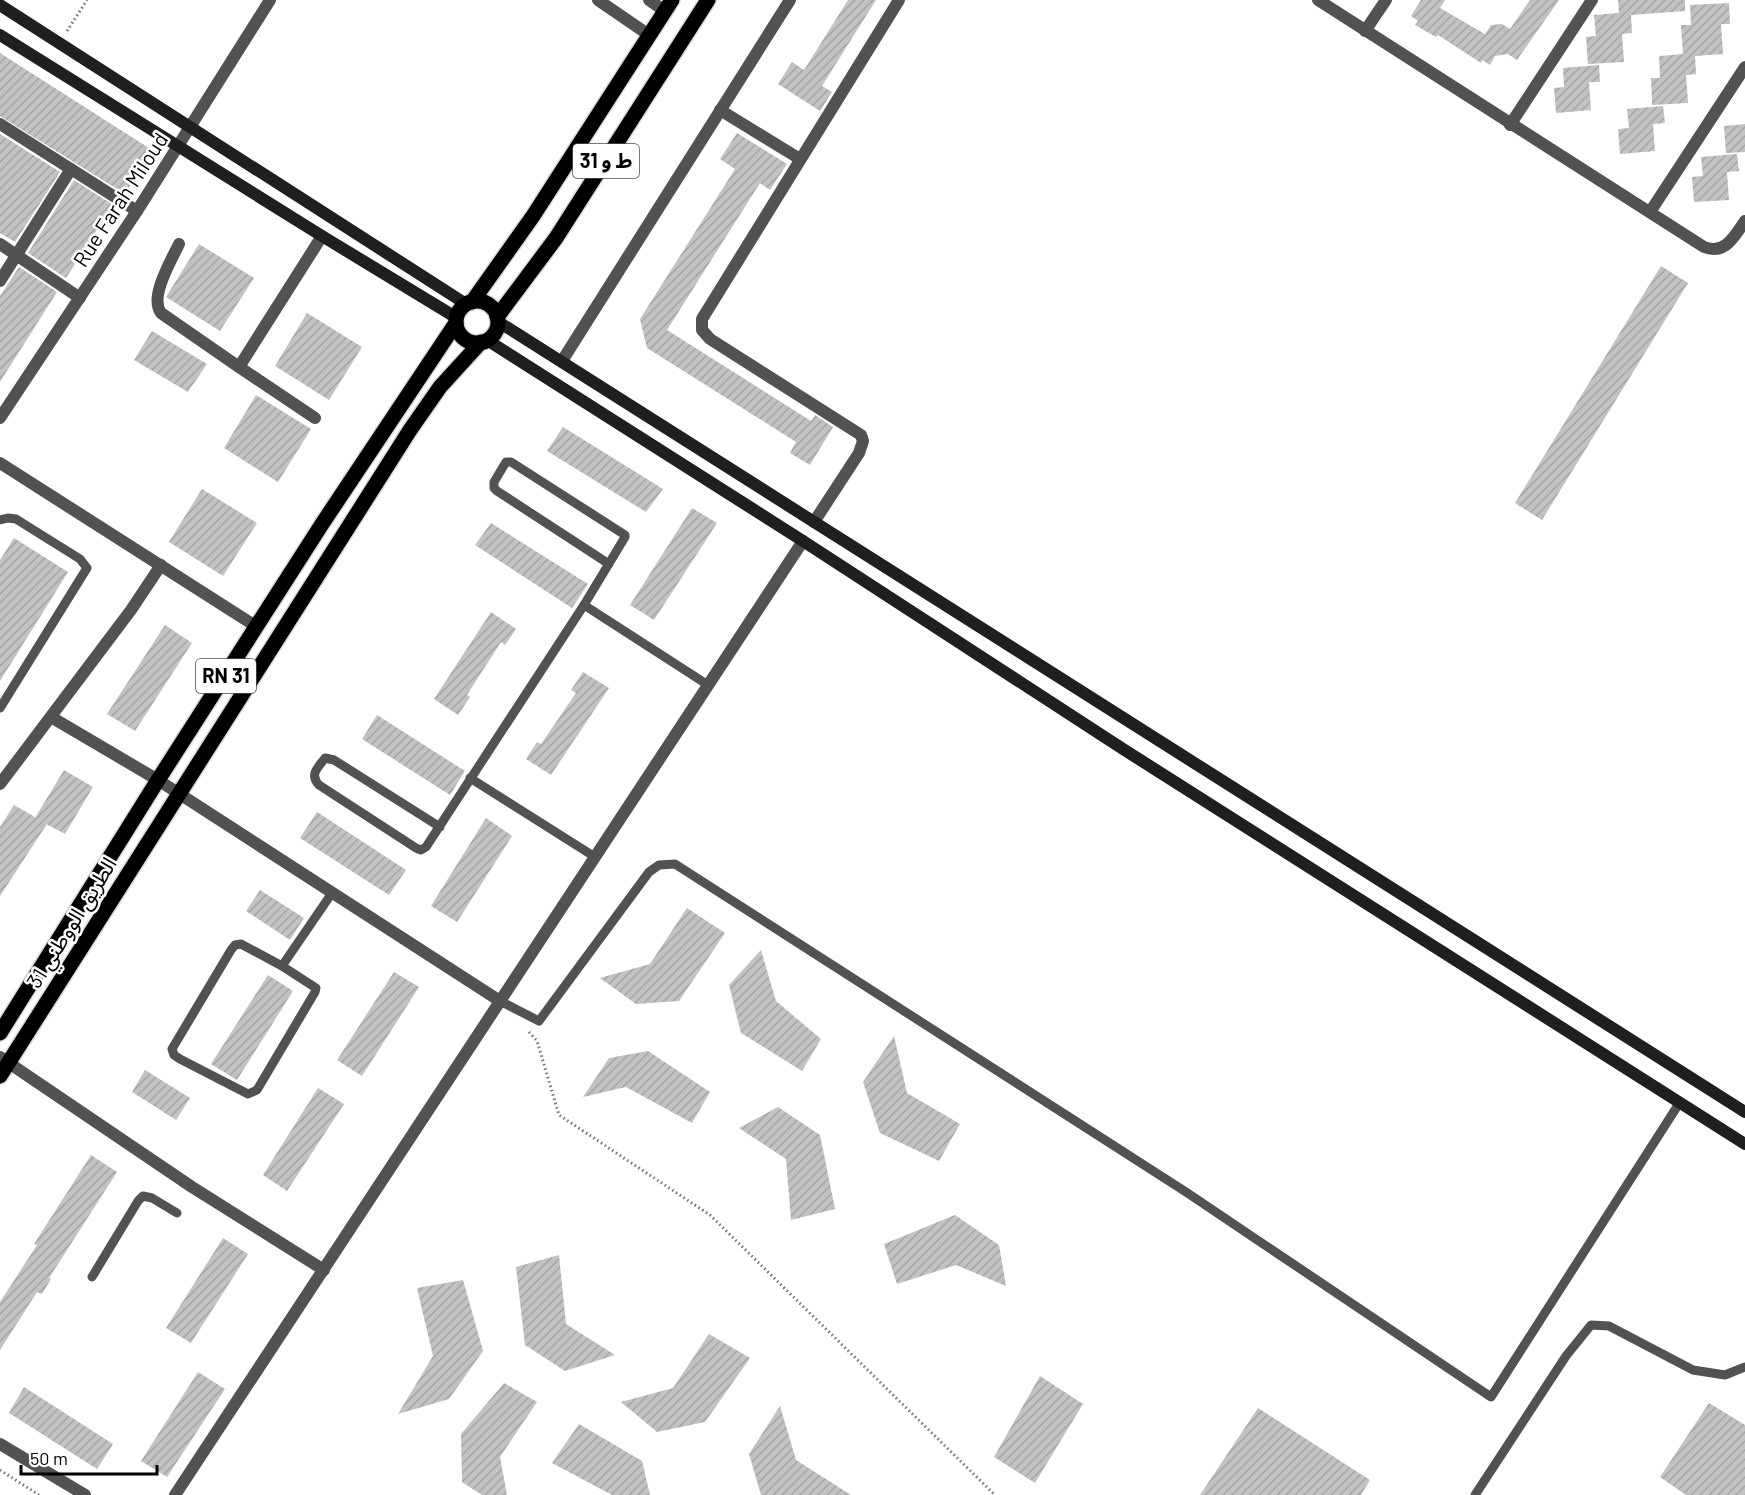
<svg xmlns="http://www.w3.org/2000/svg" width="1745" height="1495" viewBox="0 0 1745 1495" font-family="Barlow,'Noto Sans Arabic',sans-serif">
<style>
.building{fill:url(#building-hatch)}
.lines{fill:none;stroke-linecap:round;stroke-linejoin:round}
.primary-casing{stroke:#dbdbdb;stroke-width:18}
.path{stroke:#747474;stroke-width:3;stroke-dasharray:1.5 3;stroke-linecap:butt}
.lane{stroke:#525252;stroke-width:9}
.street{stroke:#525252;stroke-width:12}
.secondary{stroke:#1f1f1f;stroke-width:12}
.primary{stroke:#000;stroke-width:15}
.labels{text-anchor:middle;stroke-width:5;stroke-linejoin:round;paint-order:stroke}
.shield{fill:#fff;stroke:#4c4c4c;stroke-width:1.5}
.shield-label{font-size:20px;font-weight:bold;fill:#000}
.street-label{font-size:21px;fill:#000;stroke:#fff}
</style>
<defs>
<pattern id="building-hatch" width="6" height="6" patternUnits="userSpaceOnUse" patternTransform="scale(1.5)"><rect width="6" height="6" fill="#c2c2c2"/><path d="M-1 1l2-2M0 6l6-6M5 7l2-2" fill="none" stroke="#a5a5a5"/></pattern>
</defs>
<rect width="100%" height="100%" fill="#fff"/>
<g class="building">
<polygon points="848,0 876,0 822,86 832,92 820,111 778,84 792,62 804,70"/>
<polygon points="1421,0 1445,0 1440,8 1485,34 1491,25 1502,24 1510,29 1530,0 1559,0 1517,60 1508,54 1495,56 1490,65 1482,60 1481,63 1438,35 1436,37 1415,25 1418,21 1411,16"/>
<polygon points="1618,0 1685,0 1685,11 1631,15 1632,33 1622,34 1624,62 1588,64 1586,37 1596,36 1594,15 1619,13"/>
<polygon points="1729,3 1730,24 1721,24 1723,54 1695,56 1696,74 1686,75 1688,103 1652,105 1651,78 1660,78 1659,56 1683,54 1681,25 1691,25 1690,5"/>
<polygon points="0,53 152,150 125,194 0,116"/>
<polygon points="1599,65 1600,82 1589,82 1591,110 1556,113 1554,88 1564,87 1563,68"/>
<polygon points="1663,106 1665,123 1653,124 1655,151 1620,154 1618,129 1629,128 1627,109"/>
<polygon points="1745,124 1745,152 1726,153 1724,126"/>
<polygon points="737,133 787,164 770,190 760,183 667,330 811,421 815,415 833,427 810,465 790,453 796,442 647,348 640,319 735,169 720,159"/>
<polygon points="0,134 60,172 15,242 0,233"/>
<polygon points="1737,154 1739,171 1727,172 1729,200 1694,202 1692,177 1703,176 1701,157"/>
<polygon points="74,180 113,205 66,278 28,253"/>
<polygon points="199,244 254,278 220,331 166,297"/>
<polygon points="1661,266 1688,283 1542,520 1515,503"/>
<polygon points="19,267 57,292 0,382 0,296"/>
<polygon points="307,313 362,347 329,400 275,366"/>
<polygon points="152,331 207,364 188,392 134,360"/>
<polygon points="256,395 311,429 278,482 224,448"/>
<polygon points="563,427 663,489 646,512 547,451"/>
<polygon points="202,489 257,523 223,576 169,542"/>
<polygon points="692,508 717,523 654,620 630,605"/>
<polygon points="491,523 588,584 572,608 475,545"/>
<polygon points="14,538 68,572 0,681 0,560"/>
<polygon points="491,612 516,629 505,645 501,642 467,695 470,697 458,715 434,699"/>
<polygon points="165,625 192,643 135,731 107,714"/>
<polygon points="583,672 609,688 551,775 526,759 537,742 541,744 576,693 571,690"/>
<polygon points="377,715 465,771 450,795 362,739"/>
<polygon points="64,770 93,787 65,834 35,818"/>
<polygon points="14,805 47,824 0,896 0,827"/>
<polygon points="317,812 406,870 389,895 300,838"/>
<polygon points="486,818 512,836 457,922 431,906"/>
<polygon points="260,890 304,918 290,940 246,911"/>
<polygon points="687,908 725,933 679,1001 636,1004 600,978 650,964"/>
<polygon points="761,950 776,1001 821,1039 802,1071 741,1033 729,985"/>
<polygon points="394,972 419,987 362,1076 337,1060"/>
<polygon points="268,975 293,991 237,1080 211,1064"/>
<polygon points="894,1036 907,1093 960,1124 939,1161 880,1133 863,1082"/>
<polygon points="648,1051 710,1092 692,1123 626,1087 583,1097 609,1058"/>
<polygon points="145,1070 190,1098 176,1120 132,1092"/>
<polygon points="318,1088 344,1104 287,1191 263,1175"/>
<polygon points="778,1107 820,1135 835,1209 791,1220 786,1159 739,1128"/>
<polygon points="91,1155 117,1172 49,1278 51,1279 42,1294 37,1292 0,1350 0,1302 37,1245 34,1244"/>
<polygon points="955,1215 999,1245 1006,1286 956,1265 897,1284 884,1244"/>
<polygon points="223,1238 248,1254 191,1343 166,1328"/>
<polygon points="559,1255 566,1324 615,1355 565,1371 525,1345 516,1267"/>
<polygon points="463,1280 483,1351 449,1399 398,1414 433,1356 417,1288"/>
<polygon points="709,1334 750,1358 705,1422 657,1432 621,1402 673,1388"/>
<polygon points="198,1372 225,1389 167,1477 141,1461"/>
<polygon points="1040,1376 1083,1404 1035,1483 994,1457"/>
<polygon points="504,1383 537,1402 500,1457 507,1495 482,1495 462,1482 461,1434"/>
<polygon points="24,1387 113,1444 97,1469 9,1413"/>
<polygon points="1709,1403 1745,1425 1745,1495 1686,1495 1660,1477"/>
<polygon points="780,1406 796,1460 851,1495 761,1495 749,1454"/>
<polygon points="1258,1408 1370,1480 1361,1495 1200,1495"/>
<polygon points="579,1424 642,1461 650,1495 612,1495 552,1463"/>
</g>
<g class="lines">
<g class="primary-casing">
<g id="primary">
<circle cx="477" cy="322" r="21"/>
<polyline points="472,302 533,216 672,0"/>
<polyline points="497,317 556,238 708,0"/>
<polyline points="0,1033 158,780 322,524 456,323"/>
<polyline points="0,1076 410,430 440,387 481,342"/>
</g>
</g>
<g class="path">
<polyline points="67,31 87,0"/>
<polyline points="529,1032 537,1041 559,1115 710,1215 995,1495"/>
<polyline points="0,1470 39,1495"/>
</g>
<g class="lane">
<polyline points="0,520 8,518 16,519 80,559 87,568 0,708"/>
<polyline points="609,564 497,491 494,488 494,482 506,462 511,462 625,535 625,537 584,605 708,685"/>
<polyline points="470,778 595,857"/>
<path d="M440 827 334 760 325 758C318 768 309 774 319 785L416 848 421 850 426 847 584 605"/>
<polygon points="241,944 282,966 316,988 315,992 257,1090 248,1094 180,1059 174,1055 172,1049 231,950 235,945"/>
<polyline points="282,966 332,893"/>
<polyline points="500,1001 539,1021 649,872 659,865 675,864 1186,1192 1491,1397 1680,1102"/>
<polyline points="92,1277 138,1201 143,1196 152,1198 177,1213"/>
<polyline points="1475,1495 1566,1356 1591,1325 1609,1326 1693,1370 1725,1375 1745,1367"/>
</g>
<g class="street">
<polyline points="598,0 649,35"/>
<polyline points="649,0 665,11"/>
<path d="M1318 0 1704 247C1725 255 1734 237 1745 221"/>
<polyline points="1365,31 1386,0"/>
<polyline points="720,110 800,159"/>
<polyline points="0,124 137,211"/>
<polyline points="1510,125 1592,0"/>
<polyline points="1650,212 1745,67"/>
<polyline points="0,244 80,298"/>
<path d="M179 244C171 261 149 297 161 313L239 367"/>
<polyline points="0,281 71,169"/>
<polyline points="562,361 790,0"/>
<polyline points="0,418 137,211 270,0"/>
<polyline points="315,418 239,367 322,236"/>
<polyline points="0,463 257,627"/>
<polyline points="814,522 859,453 863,441 861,435 710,339 702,330 702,319 899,0"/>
<polyline points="51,717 158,780 500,1001"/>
<polyline points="0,784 131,610 161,565"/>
<polyline points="0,1057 192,1187 324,1270"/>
<polyline points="0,1444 85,1495"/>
<polyline points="175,1495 803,541"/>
</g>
<g class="secondary">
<polyline points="0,5 466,304"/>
<polyline points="0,35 322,236 457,318"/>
<polyline points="497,321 1745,1112"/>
<polyline points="487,340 803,541 1123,749 1745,1144"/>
</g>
<use href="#primary" class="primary"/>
</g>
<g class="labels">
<g class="shield">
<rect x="573" y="144" width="66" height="34" rx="4.5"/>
<rect x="196" y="659" width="60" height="34" rx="4.5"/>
</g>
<g class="shield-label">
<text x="606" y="168">ط و 31</text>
<text x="226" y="683">RN 31</text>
</g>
<g class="street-label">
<text transform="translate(121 200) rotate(-57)" y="7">Rue Farah Miloud</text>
<text transform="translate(72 923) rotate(-58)" y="7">الطريق الووطني 31</text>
</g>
</g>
<path d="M21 1465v9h136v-9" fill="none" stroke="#000000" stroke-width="3"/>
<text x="30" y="1465" font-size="18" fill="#000000" stroke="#ffffff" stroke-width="4.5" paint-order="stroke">50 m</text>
</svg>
